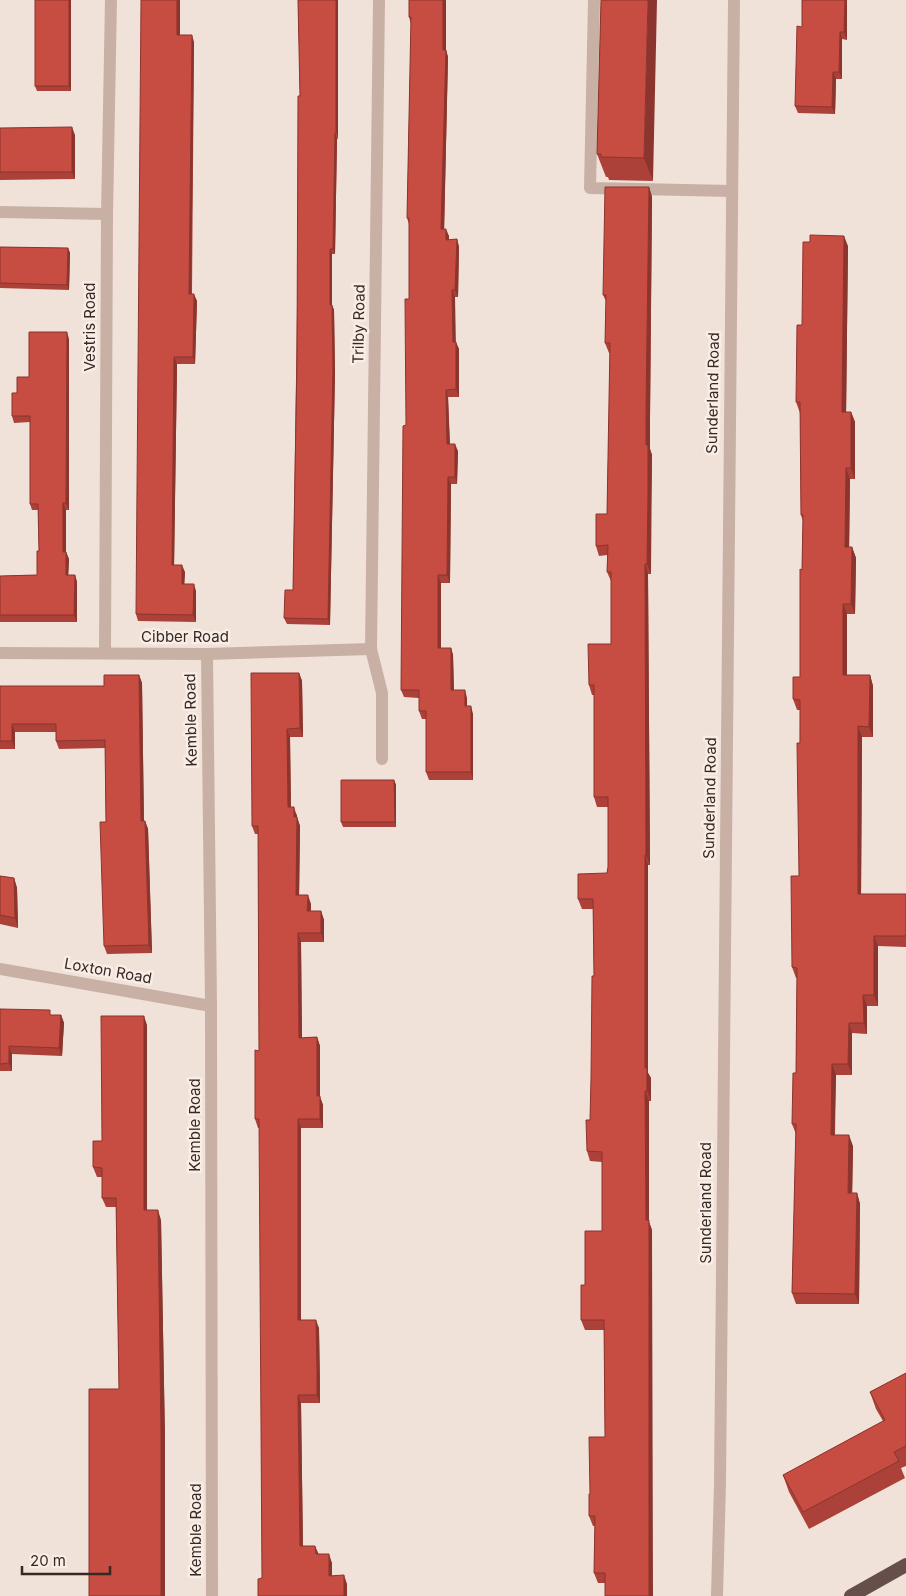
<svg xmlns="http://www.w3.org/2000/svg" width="906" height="1596" viewBox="0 0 906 1596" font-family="Inter,sans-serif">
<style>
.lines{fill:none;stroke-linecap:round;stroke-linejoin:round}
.service{stroke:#c9b0a5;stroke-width:12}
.minor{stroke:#c9b0a5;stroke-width:12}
.tertiary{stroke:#c9b0a5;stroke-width:12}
.trunk{stroke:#664f4a;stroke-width:14}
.wall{fill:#ab4138}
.shaded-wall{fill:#8b352e}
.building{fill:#c74c41;stroke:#8b352e}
.labels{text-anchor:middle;stroke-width:5;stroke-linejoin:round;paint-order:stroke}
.street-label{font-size:15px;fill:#352926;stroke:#f9ede5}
</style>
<rect width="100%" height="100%" fill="#f1e2d9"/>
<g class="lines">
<polyline class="service" points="594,0 590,188 732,191"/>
<g class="minor">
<polyline points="379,0 371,649 382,693 382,759"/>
<polyline points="0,212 107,214"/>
<polyline points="0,653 207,654 371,649"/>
<polyline points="105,653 107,214 111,0"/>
<polyline points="207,654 211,1006 212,1596"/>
<polyline points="0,969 211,1006"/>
</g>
<polyline class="tertiary" points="717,1596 720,1483 734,0"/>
<polyline class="trunk" points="851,1596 906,1565"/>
</g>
<g class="wall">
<polygon points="35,0 71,0 71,91 37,91 35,86"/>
<polygon points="180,0 180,35 194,42 192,294 197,301 195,364 177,364 174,565 185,572 184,584 196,591 196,622 138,621 136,614"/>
<polygon points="298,0 338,139 337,139 335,254 332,254 332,305 334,310 335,373 330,625 287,624 284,618 293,590 300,96"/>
<polygon points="409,0 446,50 448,57 444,229 449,236 449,240 457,239 459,247 458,297 455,297 455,342 459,349 459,397 448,397 450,444 458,451 457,484 451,484 450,583 441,583 441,648 451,648 453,655 454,690 467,698 467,706 473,714 473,780 429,780 426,772 426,719 422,719 419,711 419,698 404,697 401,690 409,299 409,224 407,218 411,24 409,17"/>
<polygon points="601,0 653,181 609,180 608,177 606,177 597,154"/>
<polygon points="847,0 847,40 842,39 842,79 836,79 835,114 798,113 795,106 802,27"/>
<polygon points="0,128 75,135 75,179 0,180"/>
<polygon points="649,187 652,197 650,420 650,449 652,455 651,505 651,574 648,574 650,865 648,865 648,1073 651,1078 651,1101 649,1101 649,1222 652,1230 605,1583 598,1583 594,1573 595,1526 593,1526 589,1516 590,1494 605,1437 604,1330 585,1330 581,1320 585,1285 602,1231 602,1162 590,1161 587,1151 590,1120 594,976 593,909 582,909 578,899 607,873 608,867 608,807 597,807 594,797 594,695 592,695 589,685 611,644 611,581 607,572 607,555 599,556 596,546 607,514 610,353 609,353 605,343 606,301 603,295"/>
<polygon points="810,242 848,246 846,412 851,412 855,422 855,479 850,479 849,547 852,547 856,558 855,614 847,614 847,675 870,675 873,686 873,737 862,737 861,894 906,894 906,947 878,946 878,1006 867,1006 867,1034 852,1033 852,1075 836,1075 835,1135 853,1146 852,1193 857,1193 860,1204 859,1304 796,1304 792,1293 796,1134 792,1124 796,1073 797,978 796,978 792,967 799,876 800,710 797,710 793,699 800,677 803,521 801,515 800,413 796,402 802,325"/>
<polygon points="0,247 68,248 70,253 69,290 0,288"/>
<polygon points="69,339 69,510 66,510 66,552 69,559 68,575 75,575 77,582 77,622 0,622 0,576 37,575 39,551 38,510 32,510 30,504 30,422 14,423 12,416 17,393 29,377"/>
<polygon points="299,673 302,681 303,737 290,737 291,807 297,815 297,819 300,826 299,895 311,904 311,911 321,911 324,920 324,942 301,942 302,1038 317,1037 320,1046 320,1097 323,1105 323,1128 301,1128 301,1320 319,1328 320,1378 320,1403 301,1403 303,1546 315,1546 318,1554 332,1563 332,1576 347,1584 262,1578 260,1128 258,1128 255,1119 259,1051 258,834 255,834 252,826"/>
<polygon points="139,675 142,683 144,821 145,821 148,829 152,953 107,954 104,946 106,822 105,748 59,749 56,741 56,732 15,732 15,749 0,749 0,686 104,686"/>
<polygon points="394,780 396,785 396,827 343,827 341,822"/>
<polygon points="0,876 14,878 17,888 18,928 0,924"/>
<polygon points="0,1009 52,1015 61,1015 64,1023 62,1056 12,1054 12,1071 0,1071"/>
<polygon points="147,1025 147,1210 161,1220 165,1439 165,1596 89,1596 119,1389 116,1207 106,1207 102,1198 102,1177 97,1177 93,1167 102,1141"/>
<polygon points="906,1373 906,1466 901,1468 905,1478 809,1529 789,1492 783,1475 883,1421 876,1409 870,1392"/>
</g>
<g class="shaded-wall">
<polygon points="69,0 71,0 71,91 69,86"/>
<polygon points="177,0 180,0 180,42 177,35"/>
<polygon points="336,0 338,0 338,139 336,133"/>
<polygon points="443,0 446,0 446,50 448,57 444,236 441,229"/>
<polygon points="648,0 657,0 653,181 644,158"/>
<polygon points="845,0 847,0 847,40 844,32"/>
<polygon points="840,32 842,39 842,79 839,72"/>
<polygon points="192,35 194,42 191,301 189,294"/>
<polygon points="833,72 836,79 835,114 832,107"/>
<polygon points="72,127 75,135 75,179 72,172"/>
<polygon points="335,133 337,139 335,254 333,249"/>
<polygon points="649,187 652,197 650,420 650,449 652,455 651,574 647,564 646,445"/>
<polygon points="446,229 449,236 449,247 446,240"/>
<polygon points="844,236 848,246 846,422 842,412"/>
<polygon points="457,239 459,247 458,297 455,290"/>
<polygon points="68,248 70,253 69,290 67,285"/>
<polygon points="330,249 332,254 332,310 330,305"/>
<polygon points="452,290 455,297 456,349 453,342"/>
<polygon points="194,294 197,301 195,364 193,357"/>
<polygon points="332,305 334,310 335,373 330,625 328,619"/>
<polygon points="67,332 69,339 69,510 66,503"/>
<polygon points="456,342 459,349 459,397 456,389"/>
<polygon points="174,357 177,364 174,572 172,565"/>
<polygon points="446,390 448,397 450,451 447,444"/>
<polygon points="851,412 855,422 855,479 851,468"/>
<polygon points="455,444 458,451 457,484 455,477"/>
<polygon points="846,468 850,479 849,558 845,547"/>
<polygon points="448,477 451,484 450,583 447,575"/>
<polygon points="63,503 66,510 66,558 63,552"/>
<polygon points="852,547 856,558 855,614 851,604"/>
<polygon points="66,552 69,559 68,582 66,575"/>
<polygon points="645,564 648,574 650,865 646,855"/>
<polygon points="182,565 185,572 184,591 182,584"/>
<polygon points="75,575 77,582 77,622 74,615"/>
<polygon points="438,575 441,583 441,655 438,648"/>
<polygon points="194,584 196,591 196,622 193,615"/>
<polygon points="843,604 847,614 847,685 843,675"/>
<polygon points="451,648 453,655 454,698 451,690"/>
<polygon points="299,673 302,681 303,737 300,728"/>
<polygon points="139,675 142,683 144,829 141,821"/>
<polygon points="870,675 873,686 873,737 869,727"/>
<polygon points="465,690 467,698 467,714 465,706"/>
<polygon points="471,706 473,714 473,780 471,772"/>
<polygon points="12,724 15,732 15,749 12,741"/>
<polygon points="858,726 862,737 861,905 858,894"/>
<polygon points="287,729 290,737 291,815 288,807"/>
<polygon points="394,780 396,785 396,827 395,822"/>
<polygon points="294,807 300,826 299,903 296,895"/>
<polygon points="145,821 148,829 152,953 149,945"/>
<polygon points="645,855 648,865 648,1073 651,1078 651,1101 647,1091 645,1068"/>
<polygon points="14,878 17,888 18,928 15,918"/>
<polygon points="308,895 311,904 310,920 307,911"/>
<polygon points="321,911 324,920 324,942 321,933"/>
<polygon points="298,933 301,942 302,1046 299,1038"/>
<polygon points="874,936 878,946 878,1006 874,995"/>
<polygon points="863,995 867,1006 867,1034 864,1023"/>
<polygon points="61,1015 64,1023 62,1056 59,1048"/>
<polygon points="144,1016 147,1025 147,1220 144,1210"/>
<polygon points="849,1023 852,1033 852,1075 848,1064"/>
<polygon points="317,1037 320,1046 320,1097 323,1105 323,1128 320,1119 317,1096"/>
<polygon points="9,1046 12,1054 12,1071 9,1063"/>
<polygon points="832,1064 836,1075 834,1145 831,1135"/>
<polygon points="645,1091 649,1101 649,1222 652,1230 653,1596 649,1596 646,1220"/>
<polygon points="298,1119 301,1128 301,1328 298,1320"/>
<polygon points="849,1135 853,1146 852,1204 848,1193"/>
<polygon points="857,1193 860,1204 859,1304 855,1294"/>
<polygon points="158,1210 161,1220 165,1439 165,1596 161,1596"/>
<polygon points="316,1320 319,1328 320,1403 317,1395"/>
<polygon points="298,1395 301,1403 303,1555 300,1546"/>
<polygon points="315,1546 319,1555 316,1554"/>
<polygon points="329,1554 332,1563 332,1584 329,1576"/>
<polygon points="344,1575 347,1584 347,1596 344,1596"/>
</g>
<g class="building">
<rect x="35" y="0" width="34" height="86"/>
<polygon points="141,0 177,0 177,35 192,35 189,294 194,294 193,357 174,357 172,565 182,565 182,584 194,584 193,615 136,614"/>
<polygon points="298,0 336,0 336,133 335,133 333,249 330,249 330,305 332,305 333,368 328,619 284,618 285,590 293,590 297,358 298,96 300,96"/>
<polygon points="409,0 443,0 443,50 446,50 441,229 446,229 446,240 457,239 455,290 452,290 453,342 456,342 456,389 446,390 447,444 455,444 455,477 448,477 447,575 438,575 438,648 451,648 451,690 465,690 465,706 471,706 471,772 426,772 426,711 419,711 419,690 401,690 403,426 406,425 405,299 409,299 409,218 407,218 411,17 409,17"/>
<polygon points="601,0 648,0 644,158 601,157 601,154 597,154"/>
<polygon points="802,0 845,0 844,32 840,32 839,72 833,72 832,107 795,106 797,26 802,27"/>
<polygon points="72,127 72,172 0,172 0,128"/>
<polygon points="605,187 649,187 646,410 646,445 648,445 648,495 647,564 645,564 646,855 645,855 645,1068 647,1068 647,1091 645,1091 646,1220 649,1220 649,1596 605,1596 605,1573 594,1573 595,1516 589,1516 589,1494 590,1494 589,1437 605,1437 604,1320 581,1320 581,1285 585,1285 585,1231 602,1231 602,1152 587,1151 586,1120 590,1120 591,1078 592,976 594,976 593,899 578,899 578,874 607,873 608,867 608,797 594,797 594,685 589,685 588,644 611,644 611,572 607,572 608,545 596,546 596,514 607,514 610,343 605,343 606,295 603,295"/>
<polygon points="810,235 844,236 842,412 851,412 851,468 846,468 845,547 852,547 851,604 843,604 843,675 870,675 869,727 858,726 858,894 906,894 906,936 874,936 874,995 863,995 864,1023 849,1023 848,1064 832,1064 831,1135 849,1135 848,1193 857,1193 855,1294 792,1293 796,1124 792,1124 793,1073 796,1073 797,968 792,967 791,876 799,876 797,743 800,743 800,700 793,699 793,677 800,677 800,569 802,570 803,515 801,515 800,402 796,402 797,325 802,325 803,242 810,242"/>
<polygon points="0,247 68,248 67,285 0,283"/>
<polygon points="29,332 67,332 66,503 63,503 63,552 66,552 66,575 75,575 74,615 0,615 0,576 37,575 37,551 39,551 38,504 30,504 30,416 12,416 12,393 17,393 17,377 29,377"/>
<polygon points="251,673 299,673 300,728 287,729 288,807 294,807 294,817 297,817 296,895 308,895 307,911 321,911 321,933 298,933 299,1038 317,1037 317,1096 320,1096 320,1119 298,1119 298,1320 316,1320 317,1369 317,1395 298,1395 300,1546 315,1546 316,1554 329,1554 329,1576 344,1575 344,1596 258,1596 258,1579 262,1578 259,1119 255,1119 255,1050 259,1051 258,826 252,826"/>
<polygon points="104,675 139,675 141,821 145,821 149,945 104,946 100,822 106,822 105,740 56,741 56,724 12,724 12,741 0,741 0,686 104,686"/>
<polygon points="341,780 394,780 395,822 341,822"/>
<polygon points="0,876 14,878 15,918 0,915"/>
<polygon points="0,1009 50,1010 50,1015 61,1015 59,1048 9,1046 9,1063 0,1064"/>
<polygon points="101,1016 144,1016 144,1210 158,1210 161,1430 161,1596 89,1596 89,1389 119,1389 116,1198 102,1198 102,1168 93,1167 93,1141 102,1141"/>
<polygon points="906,1373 906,1446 894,1452 899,1461 803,1512 783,1475 885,1420 870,1392"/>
</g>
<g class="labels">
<g class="street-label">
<text transform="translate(359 324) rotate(-89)" y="5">Trilby Road</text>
<text transform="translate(90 327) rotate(-90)" y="5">Vestris Road</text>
<text transform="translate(713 393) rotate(-89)" y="5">Sunderland Road</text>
<text x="185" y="642">Cibber Road</text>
<text transform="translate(191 720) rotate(-91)" y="5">Kemble Road</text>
<text transform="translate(710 798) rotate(-89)" y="5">Sunderland Road</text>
<text transform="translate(108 971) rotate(10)" y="5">Loxton Road</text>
<text transform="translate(195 1125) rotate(-90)" y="5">Kemble Road</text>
<text transform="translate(706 1203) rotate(-90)" y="5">Sunderland Road</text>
<text transform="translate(196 1530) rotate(-90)" y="5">Kemble Road</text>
</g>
</g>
<path d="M22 1566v8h88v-8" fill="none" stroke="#352926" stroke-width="2.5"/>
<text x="30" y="1566" font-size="15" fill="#352926" stroke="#f9ede5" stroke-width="4" paint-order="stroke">20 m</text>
</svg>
